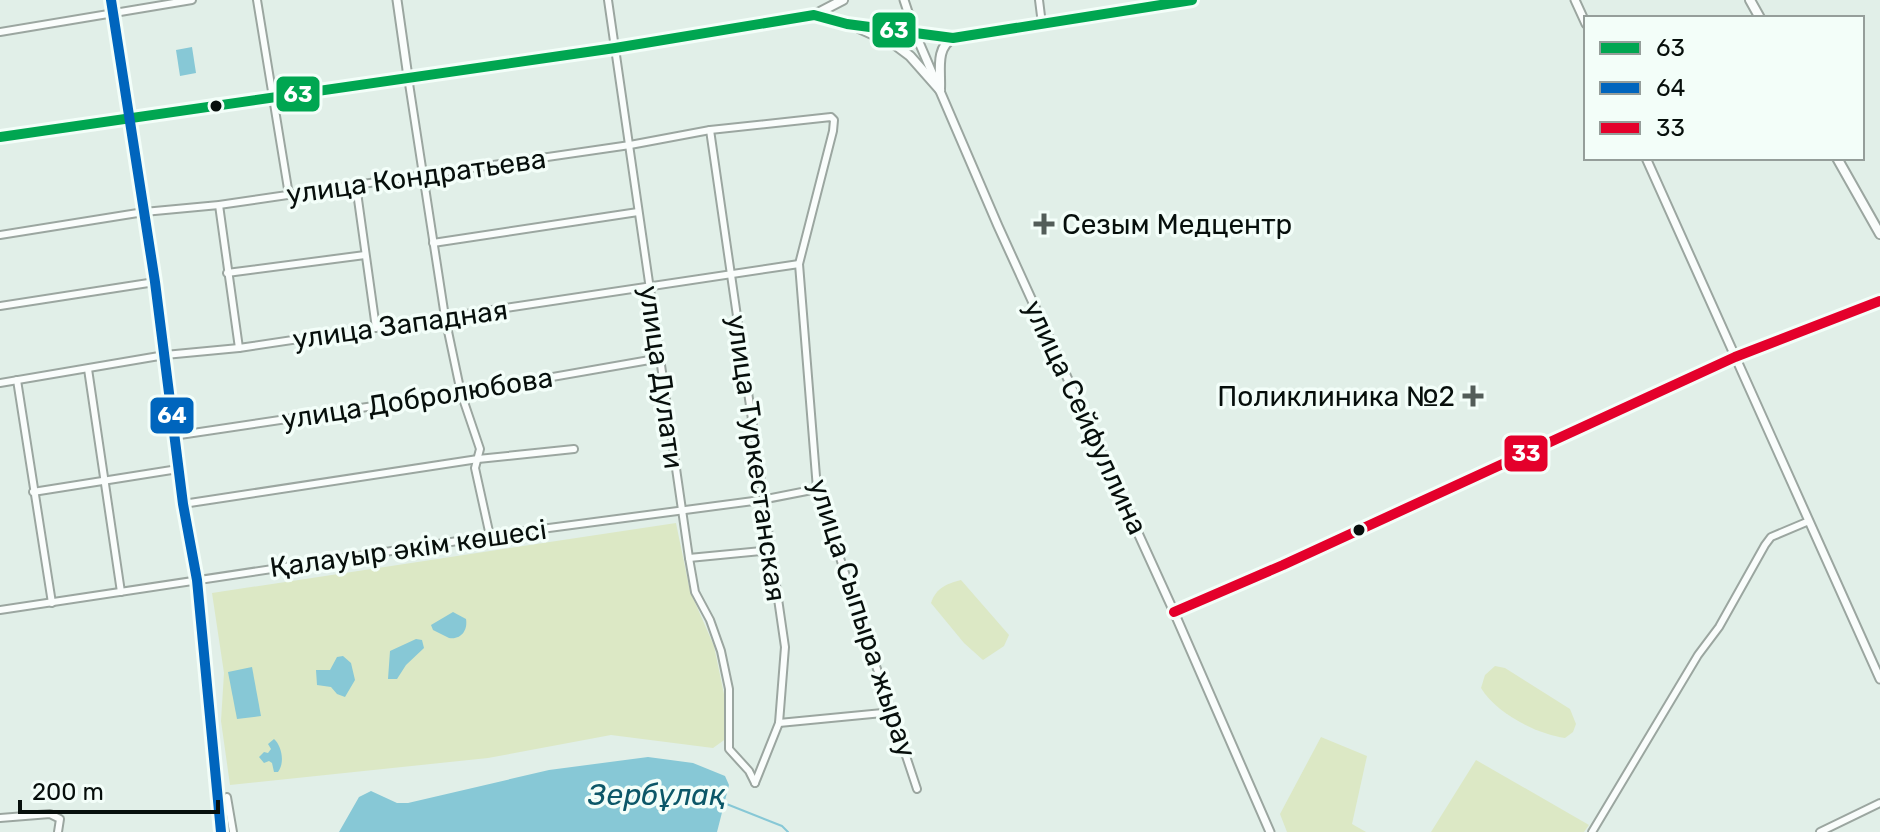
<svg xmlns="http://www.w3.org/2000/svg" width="1880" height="832" viewBox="0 0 1880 832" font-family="Rubik,sans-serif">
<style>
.green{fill:#dce8c5}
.water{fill:#87c8d6}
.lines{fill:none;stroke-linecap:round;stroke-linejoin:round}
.stream{stroke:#87c8d6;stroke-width:2}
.minor-casing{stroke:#9ba6a0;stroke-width:10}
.tertiary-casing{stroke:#9ba6a0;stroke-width:11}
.secondary-casing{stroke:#9ba6a0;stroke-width:12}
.minor{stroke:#fafdfc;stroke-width:6}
.tertiary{stroke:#fafdfc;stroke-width:7}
.secondary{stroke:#fafdfc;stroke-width:8}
.bus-1-casing{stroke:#f3fef9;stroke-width:16}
.bus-2-casing{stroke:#f3fef9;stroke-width:16}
.bus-3-casing{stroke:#f3fef9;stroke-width:16}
.bus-1{stroke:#00a651;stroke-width:10}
.bus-2{stroke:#0065bd;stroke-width:10}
.bus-3{stroke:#e4002b;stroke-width:10}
.bus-dot{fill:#070f0c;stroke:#f3fef9;stroke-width:3}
.poi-dot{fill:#535d59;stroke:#f3fef9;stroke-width:3}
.labels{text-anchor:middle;stroke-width:7;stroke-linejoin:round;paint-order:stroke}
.street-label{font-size:28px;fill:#070f0c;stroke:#f3fef9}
.poi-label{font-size:28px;fill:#070f0c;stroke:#f3fef9;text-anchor:start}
.water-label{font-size:30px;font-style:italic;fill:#0c5768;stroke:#f3fef9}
.line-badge{stroke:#f3fef9;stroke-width:3}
.badge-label{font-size:22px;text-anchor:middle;font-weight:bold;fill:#fff}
</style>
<rect width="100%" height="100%" fill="#e1efe8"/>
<g class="green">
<polygon points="676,523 690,591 714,646 725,699 727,738 713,748 611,735 488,758 230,785 221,721 224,673 212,593"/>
<path d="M961 580 1009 635 1004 646 983 660 964 643 931 603C936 588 946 584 961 580Z"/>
<path d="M1495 666 1505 668 1570 709 1576 724 1573 732 1565 738C1536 734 1496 713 1481 688L1485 675Z"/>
<polygon points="1321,737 1367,756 1352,824 1366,832 1287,832 1280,814"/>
<polygon points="1476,760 1589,825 1584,832 1431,832"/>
</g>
<g class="water">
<polygon points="192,47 196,73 180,76 176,50"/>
<path d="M453 612 466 619C468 630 461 640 449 638L433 630 431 625Z"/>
<polygon points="416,639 422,640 424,648 406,665 397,679 388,679 390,651"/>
<polygon points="343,656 351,663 355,680 345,697 337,694 331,687 317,685 316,670 330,670 337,657"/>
<polygon points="252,667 261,716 237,719 228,672"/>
<path d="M274 739C282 746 285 763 278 772H274L272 763 269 761 264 763 259 757 264 752 268 753 271 749 268 744Z"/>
<polygon points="648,757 693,763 725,776 729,785 717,832 339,832 359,797 371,791 397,803 408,803 549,770"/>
</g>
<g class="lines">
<polyline class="stream" points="724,803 782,826 788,832"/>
<g class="minor-casing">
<g id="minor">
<polyline points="111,0 155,282 183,504 197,580 221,832"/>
<polyline points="257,0 289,195"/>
<polyline points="608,0 689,558 695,592 710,620 721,651 729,689 729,749 749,771 755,783"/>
<polyline points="1039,0 1042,24"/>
<polyline points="0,32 192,0"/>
<polyline points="408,77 445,317 461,393 480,449 475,468 490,536"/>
<polyline points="710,130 785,647 779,723 755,783"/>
<polyline points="356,185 376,328"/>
<polyline points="219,205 239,348"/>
<polyline points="0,235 144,212 219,205 630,145 710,130 831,117 834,120 833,131 799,264 817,489 917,789"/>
<polyline points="433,243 638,212"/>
<polyline points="227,273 365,255"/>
<polyline points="0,306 155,282"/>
<polyline points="88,369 121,592"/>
<polyline points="17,380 52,603"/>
<polyline points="0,383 165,355 239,348 799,264"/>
<polyline points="173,436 461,393 661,358"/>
<polyline points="33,492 178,469"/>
<polyline points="183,504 478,459 574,449"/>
<polyline points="689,558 771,550"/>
<polyline points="0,610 511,533 761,500 817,489"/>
<polyline points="779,723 893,712"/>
<polyline points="227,797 233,832"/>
<polyline points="0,818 50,814 60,819 58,832"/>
<polyline points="1592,832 1698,655 1719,627 1765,545 1771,537 1809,521"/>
<polyline points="1820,832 1880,803"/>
</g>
</g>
<g class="tertiary-casing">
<g id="tertiary">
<polyline points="397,0 408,77"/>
<polyline points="904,0 915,33 998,226 1174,612 1270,832"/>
<polyline points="1575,0 1586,24"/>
<polyline points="1646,158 1880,679"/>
<polyline points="1174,612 1283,565 1735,357 1880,301"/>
</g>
</g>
<g class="secondary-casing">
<g id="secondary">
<polyline points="1750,0 1760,18"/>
<polyline points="814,15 843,0"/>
<polyline points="859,28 894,44 910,56 940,90"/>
<path d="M940 89C941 71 935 48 953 38"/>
<polyline points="0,137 615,48 814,15 847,24 953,38 1192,0"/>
<polyline points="1837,158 1880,234"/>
</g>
</g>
<use href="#minor" class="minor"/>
<use href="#tertiary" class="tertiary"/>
<use href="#secondary" class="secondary"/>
<g class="bus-1-casing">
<polyline id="bus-1" points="0,137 615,48 814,15 847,24 953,38 1192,0"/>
</g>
<g class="bus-2-casing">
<polyline id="bus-2" points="111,0 155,282 183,504 197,580 221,832"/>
</g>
<g class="bus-3-casing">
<polyline id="bus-3" points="1174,612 1283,565 1735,357 1880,301"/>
</g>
<use href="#bus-1" class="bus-1"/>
<use href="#bus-2" class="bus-2"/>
<use href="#bus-3" class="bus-3"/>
</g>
<g class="bus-dot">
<circle cx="216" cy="106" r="7"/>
<circle cx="1359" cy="530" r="7"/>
</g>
<g class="poi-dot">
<path d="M1040 212h8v8h8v8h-8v8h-8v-8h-8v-8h8z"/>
<path d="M1469 384h8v8h8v8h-8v8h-8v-8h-8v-8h8z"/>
</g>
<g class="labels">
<g class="street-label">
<text transform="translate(416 176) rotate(-8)" y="10">улица Кондратьева</text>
<text transform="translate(400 324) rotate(-8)" y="10">улица Западная</text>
<text transform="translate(662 377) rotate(82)" y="10">улица Дулати</text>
<text transform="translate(417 398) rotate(-9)" y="10">улица Добролюбова</text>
<text transform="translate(1086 417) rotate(65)" y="10">улица Сейфуллина</text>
<text transform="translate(757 458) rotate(82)" y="10">улица Туркестанская</text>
<text transform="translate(408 548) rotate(-8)" y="10">Қалауыр әкім көшесі</text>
<text transform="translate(863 618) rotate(72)" y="10">улица Сыпыра жырау</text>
</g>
<g class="poi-label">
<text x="1062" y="234">Сезым Медцентр</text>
<text x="1455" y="406" text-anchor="end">Поликлиника №2</text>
</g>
<g class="water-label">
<text x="657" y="805">Зербұлақ</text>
</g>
</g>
<g class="line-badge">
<rect x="871" y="11" width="46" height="38" rx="8" fill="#00a651"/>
<rect x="275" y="75" width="46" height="38" rx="8" fill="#00a651"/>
<rect x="149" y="396" width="46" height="39" rx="8" fill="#0065bd"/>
<rect x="1503" y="434" width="46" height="39" rx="8" fill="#e4002b"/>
</g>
<g class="badge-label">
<text x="894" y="38">63</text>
<text x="298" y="102">63</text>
<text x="172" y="423">64</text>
<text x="1526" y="461">33</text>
</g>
<rect x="1584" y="16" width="280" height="144" fill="#f3fef9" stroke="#959e9a" stroke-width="2"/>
<rect x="1600" y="42" width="40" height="12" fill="#00a651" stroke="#959e9a" stroke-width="2"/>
<text x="1656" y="56" font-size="24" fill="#070f0c">63</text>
<rect x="1600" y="82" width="40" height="12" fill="#0065bd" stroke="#959e9a" stroke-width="2"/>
<text x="1656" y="96" font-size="24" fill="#070f0c">64</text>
<rect x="1600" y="122" width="40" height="12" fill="#e4002b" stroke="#959e9a" stroke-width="2"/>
<text x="1656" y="136" font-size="24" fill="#070f0c">33</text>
<path d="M20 800v12h198v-12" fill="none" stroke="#070f0c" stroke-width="4"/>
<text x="32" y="800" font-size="24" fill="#070f0c" stroke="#f3fef9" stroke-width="6" paint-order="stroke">200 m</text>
</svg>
